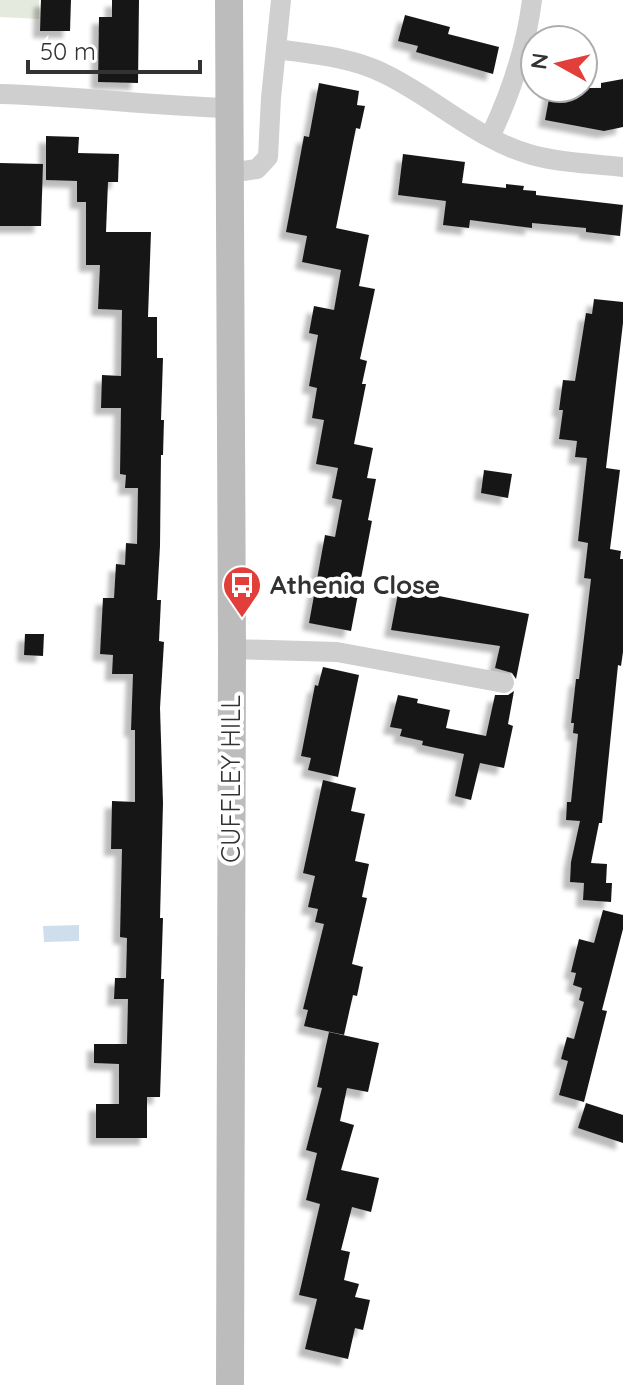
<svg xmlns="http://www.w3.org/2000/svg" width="623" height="1385" viewBox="0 0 623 1385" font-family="Quicksand,sans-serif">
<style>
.green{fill:#e4ebde}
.water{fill:#cfdeed}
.building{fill:#191919;filter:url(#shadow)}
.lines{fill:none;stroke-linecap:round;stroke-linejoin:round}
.street{stroke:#cfcfcf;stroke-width:20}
.secondary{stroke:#bcbcbc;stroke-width:28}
.labels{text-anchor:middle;stroke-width:8;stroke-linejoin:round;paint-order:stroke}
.poi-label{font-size:26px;font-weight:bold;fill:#323232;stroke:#fff;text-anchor:start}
.street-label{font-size:26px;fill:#323232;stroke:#fff}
</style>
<defs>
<filter id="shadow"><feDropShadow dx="-7" dy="7" stdDeviation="2" flood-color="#0004"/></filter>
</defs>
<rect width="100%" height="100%" fill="#fff"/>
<polygon class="green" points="0,0 39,0 39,19 0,17"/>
<polygon class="water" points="79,925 79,941 44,942 43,926"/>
<g class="building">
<polygon points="41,0 71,0 70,31 40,31"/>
<polygon points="112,0 139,0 138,83 98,82 99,17 112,17"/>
<polygon points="405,15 450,27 448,34 499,47 493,74 416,52 418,46 398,41"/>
<polygon points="623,79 623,127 604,131 545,120 551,88 601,88 601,83"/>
<polygon points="319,83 359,91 357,105 365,106 360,129 356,128 336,228 369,235 359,286 375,289 360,359 367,361 362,384 366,384 354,444 373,448 367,478 376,479 368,520 372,521 351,631 309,623 325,535 335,537 342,500 332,498 338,468 316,464 324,420 312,418 317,388 309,386 318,335 309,333 314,306 334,310 341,270 302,262 307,236 286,232 304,136 309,137"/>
<polygon points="46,136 79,137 78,153 119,154 118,182 108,182 106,232 151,232 148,317 157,317 157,358 163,358 161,420 164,420 163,455 161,455 160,546 157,600 161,600 159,641 164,642 160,708 163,803 160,918 163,918 161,979 164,979 160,1097 147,1097 147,1138 96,1138 96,1104 119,1104 119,1064 94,1063 94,1044 127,1044 128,999 114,999 115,978 126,978 127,938 120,937 122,849 111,849 112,801 135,802 135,730 131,730 133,674 112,674 113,655 100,654 103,598 114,598 116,564 125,565 126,543 137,544 138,488 125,488 126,475 120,474 121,408 101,408 102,375 121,376 122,310 98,309 100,265 86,265 86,202 77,202 77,181 46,180"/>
<polygon points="403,154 465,162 462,183 506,188 506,184 524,186 523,190 536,191 536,195 623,205 620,236 586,232 586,228 532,223 532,228 470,220 469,228 443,225 446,201 398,195"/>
<polygon points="0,163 43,164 41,226 0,226"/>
<polygon points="594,299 623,302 623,323 606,468 620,470 610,549 621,551 620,559 623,559 623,652 621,666 618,665 602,823 599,823 591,863 607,864 606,883 612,883 611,902 583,900 584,883 570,882 571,862 580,821 566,820 567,802 571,802 578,734 573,733 574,723 571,723 576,679 579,679 591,579 584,578 588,543 578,541 587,458 575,457 577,441 559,439 563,410 559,410 563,380 575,381 586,313 592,314"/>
<polygon points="484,470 512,474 508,498 481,493"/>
<polygon points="399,588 529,614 516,679 512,673 495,668 500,646 391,630"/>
<polygon points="25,634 44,634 43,656 24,655"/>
<polygon points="323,667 359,675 338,777 308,770 311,758 301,756 315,685 318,686"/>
<polygon points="514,691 508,724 513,726 504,768 480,763 471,800 455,796 464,754 422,745 423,741 400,736 402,729 390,727 398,695 418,699 417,703 450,710 446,728 486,736 495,695 508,695"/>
<polygon points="323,780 356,788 351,811 365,814 355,861 369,864 362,897 367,898 352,964 363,967 357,996 353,995 344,1035 304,1026 308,1010 303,1009 324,924 315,922 318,909 308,907 315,876 303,873"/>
<polygon points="603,910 623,915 623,929 602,1010 607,1011 584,1102 559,1095 568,1061 561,1059 567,1037 574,1039 584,1002 579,1000 582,988 573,985 576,973 571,972 579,939 594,943"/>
<polygon points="329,1032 379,1043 368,1092 347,1088 340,1121 354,1125 341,1170 379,1178 371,1212 352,1207 341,1250 350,1252 344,1280 359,1284 355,1297 370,1300 363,1330 355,1328 348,1359 305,1349 317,1299 299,1295 320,1204 306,1200 317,1153 306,1150 322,1088 317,1087"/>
<polygon points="586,1103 623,1115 623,1143 578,1128"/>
</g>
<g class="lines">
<g class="street">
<path d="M276 49C312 54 351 57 383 73 434 97 477 140 532 155 562 163 593 164 623 167"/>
<path d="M0 94C77 96 153 106 230 108"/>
<path d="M490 137C511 93 526 48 532 0"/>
<polyline points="229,173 257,169 268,157 271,98 281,0"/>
<polyline points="232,649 337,652 504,683"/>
</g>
<polyline class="secondary" points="229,0 232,649 230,1385"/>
</g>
<defs>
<g id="bus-pin" transform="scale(2)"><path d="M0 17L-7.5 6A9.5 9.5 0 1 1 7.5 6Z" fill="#e23f3b" stroke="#fff"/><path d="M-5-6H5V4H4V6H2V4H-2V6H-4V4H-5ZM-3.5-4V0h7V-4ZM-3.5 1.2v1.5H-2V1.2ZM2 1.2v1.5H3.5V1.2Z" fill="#fff"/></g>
</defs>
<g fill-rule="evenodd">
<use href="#bus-pin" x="242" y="585"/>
</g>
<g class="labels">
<g class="poi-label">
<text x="270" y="594">Athenia Close</text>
</g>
<g class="street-label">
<text transform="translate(231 779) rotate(-90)" y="9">CUFFLEY HILL</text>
</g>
</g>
<g transform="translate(559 64) rotate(278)"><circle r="38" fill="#ffffff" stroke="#adadad" stroke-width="2"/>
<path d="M0-6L14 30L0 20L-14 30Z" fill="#e23f3b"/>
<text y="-12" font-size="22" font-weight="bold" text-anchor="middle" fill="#323232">N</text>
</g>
<path d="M28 60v12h172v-12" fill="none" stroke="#323232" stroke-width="4"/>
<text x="40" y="60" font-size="24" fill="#323232" stroke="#ffffff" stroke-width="6" paint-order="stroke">50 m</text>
</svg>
